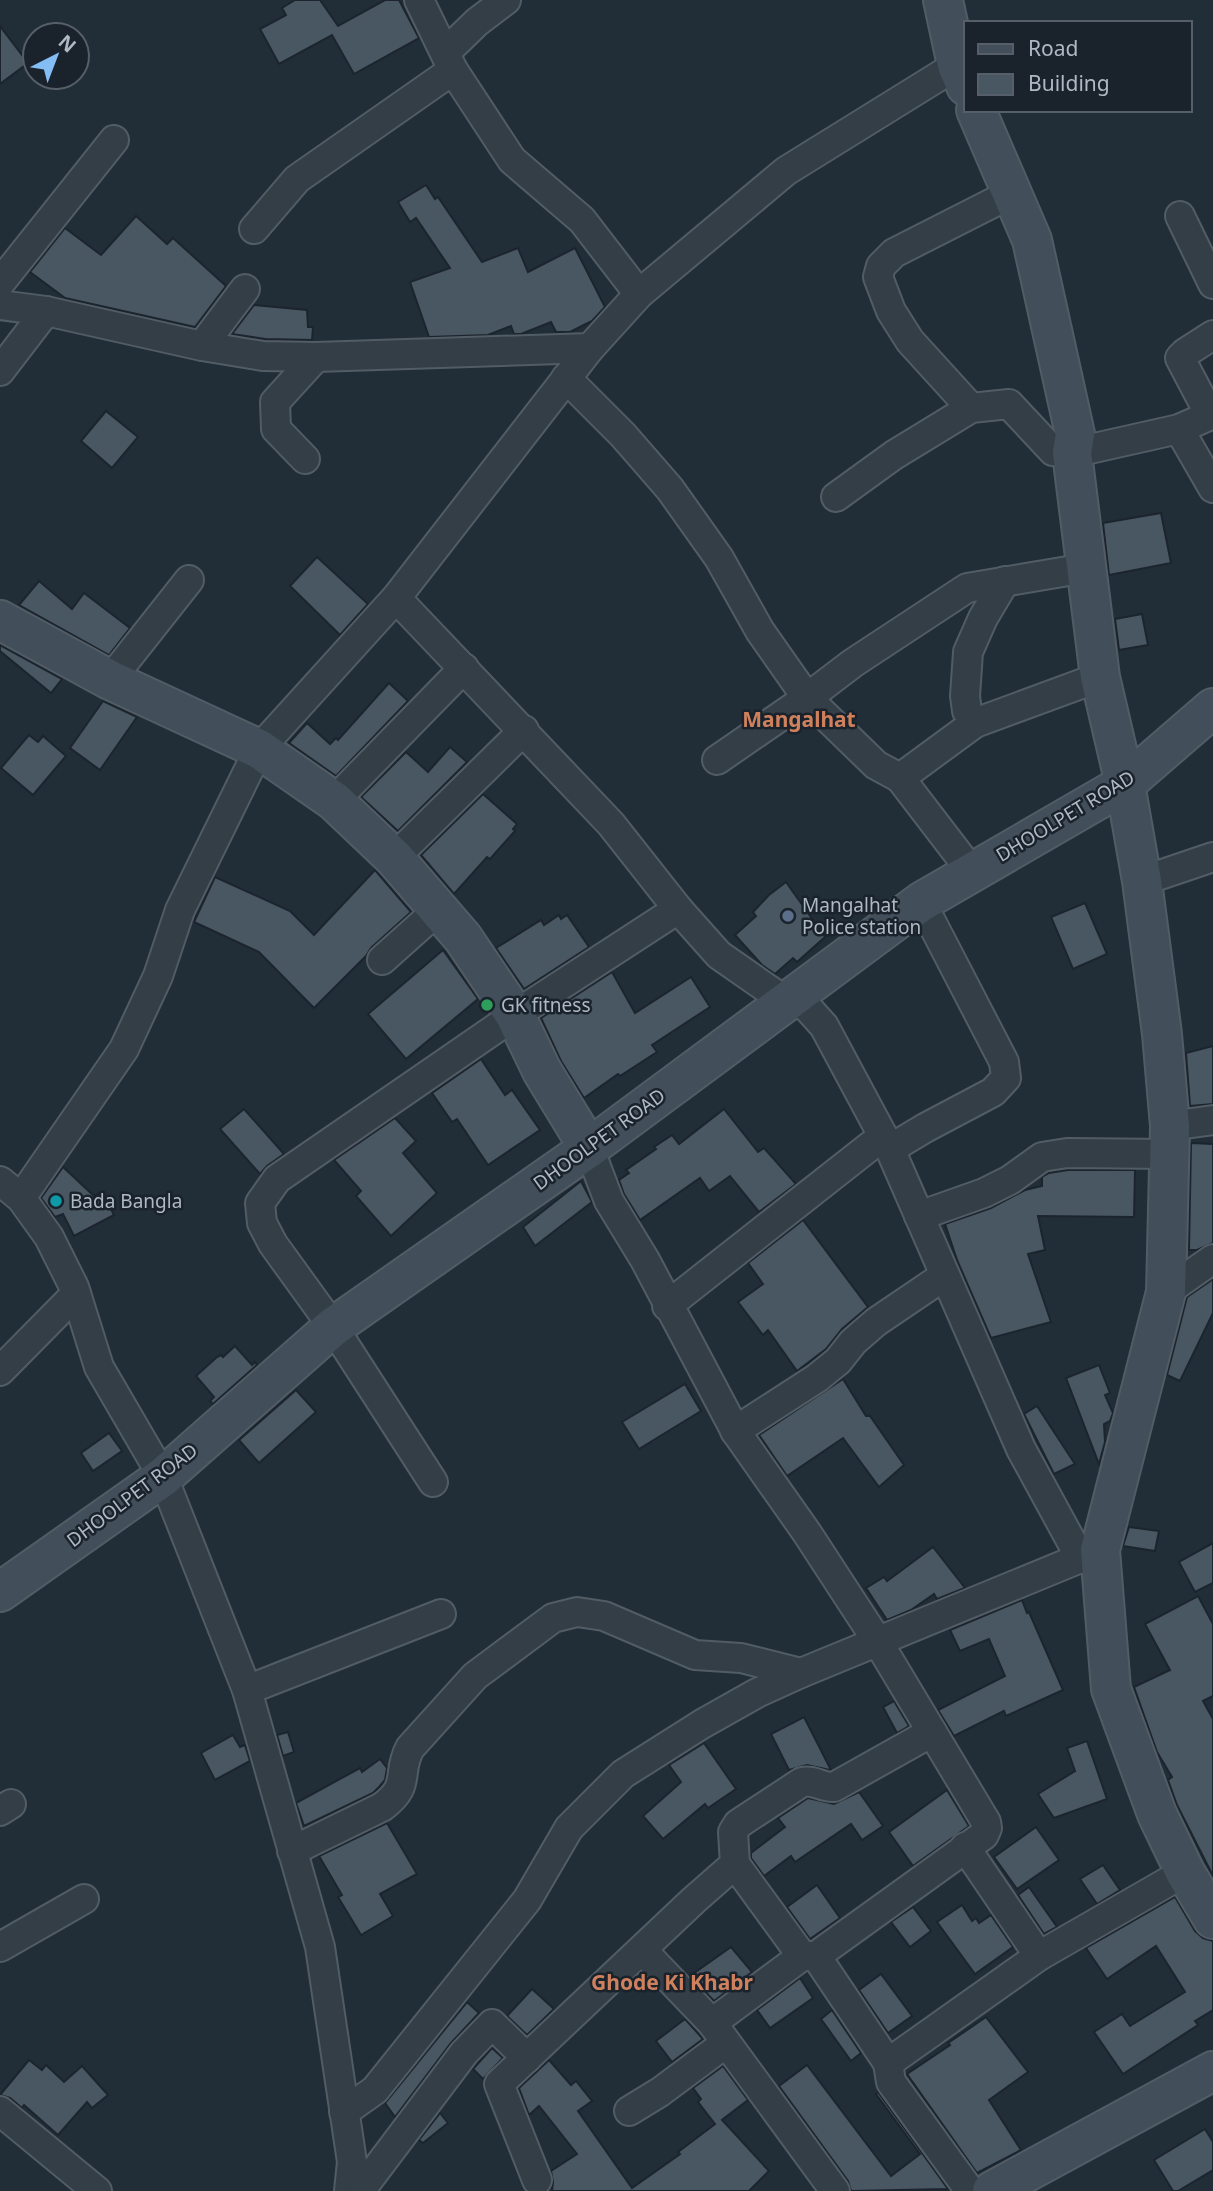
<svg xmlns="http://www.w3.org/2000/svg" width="1213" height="2191" viewBox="0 0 1213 2191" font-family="'Noto Sans',sans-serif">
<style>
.building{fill:#495763;stroke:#1c252e;stroke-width:2}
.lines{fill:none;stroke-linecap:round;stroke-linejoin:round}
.street-casing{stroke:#525c65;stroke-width:32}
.secondary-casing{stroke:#525c65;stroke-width:42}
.street{stroke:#343e47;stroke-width:28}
.secondary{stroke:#424e5a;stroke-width:38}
.service-dot{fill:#5c6f8a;stroke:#1a232c;stroke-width:2.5}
.leisure-dot{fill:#2e9e5b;stroke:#1a232c;stroke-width:2.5}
.culture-dot{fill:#0f9aa8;stroke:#1a232c;stroke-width:2.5}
.labels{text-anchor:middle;stroke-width:5;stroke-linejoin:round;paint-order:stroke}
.street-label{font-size:19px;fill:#afb9c4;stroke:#1a232c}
.poi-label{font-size:19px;fill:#afb9c4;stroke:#1a232c;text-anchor:start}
.neighbourhood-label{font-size:21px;font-weight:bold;fill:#cf815e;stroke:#1a232c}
</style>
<rect width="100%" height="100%" fill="#212d37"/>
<g class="building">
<polygon points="295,0 320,0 338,26 385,0 399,0 419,38 354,74 332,35 279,64 260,29 286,15 282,8"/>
<polygon points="0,26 28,63 0,84"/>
<polygon points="426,185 435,199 438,197 482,262 518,248 528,272 575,248 605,307 592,321 570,332 556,332 551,322 521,334 514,334 511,326 488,335 429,337 410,282 450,268 416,218 410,222 398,202"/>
<polygon points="136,216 167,244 173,238 226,286 195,327 65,298 30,272 65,228 101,255"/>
<polygon points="254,305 307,310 308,327 313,327 312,340 265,339 232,334"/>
<polygon points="106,411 138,437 112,468 81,441"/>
<polygon points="1161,513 1171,563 1109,575 1103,523"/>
<polygon points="317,557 368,604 340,635 290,586"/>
<polygon points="39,581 72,609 84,593 130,628 109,655 19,605"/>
<polygon points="1142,614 1148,645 1119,650 1115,619"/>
<polygon points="0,645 62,679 51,693 0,651"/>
<polygon points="389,683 408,701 336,776 289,743 307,723 330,744 336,738 338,740"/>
<polygon points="103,701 137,717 100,770 70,748"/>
<polygon points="29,735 38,742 43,736 66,756 33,795 1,768"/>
<polygon points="450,747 467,762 398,831 361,797 406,752 428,772"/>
<polygon points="483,794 517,824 513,829 515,831 490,859 487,857 454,894 421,855"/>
<polygon points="375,870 411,912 371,948 366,956 314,1008 259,952 194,922 215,877 290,911 314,935"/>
<polygon points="786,882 825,937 797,962 793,958 775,974 762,965 735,935 756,916 753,912 769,895"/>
<polygon points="1085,903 1107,954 1073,969 1051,917"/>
<polygon points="559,915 561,919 567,915 589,947 524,989 496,948 541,920 544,925"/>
<polygon points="443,950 478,999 406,1059 368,1014"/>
<polygon points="612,972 635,1013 691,977 710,1007 652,1045 657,1052 620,1076 618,1074 584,1098 561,1061 541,1018"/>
<polygon points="1213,1046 1213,1104 1190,1106 1186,1053"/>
<polygon points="481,1059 505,1095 512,1090 540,1130 488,1165 457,1119 452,1122 432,1093"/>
<polygon points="244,1109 284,1154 267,1166 260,1174 220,1129"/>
<polygon points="724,1109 758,1152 764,1148 796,1184 759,1212 730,1176 709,1191 700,1178 640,1220 624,1194 619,1180 629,1173 626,1170 656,1149 654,1147 672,1135 679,1144"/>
<polygon points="395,1118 416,1141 403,1153 437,1193 391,1236 356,1196 361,1191 334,1160"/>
<polygon points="1191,1143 1213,1144 1213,1243 1197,1250 1189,1250"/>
<polygon points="63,1167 94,1196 102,1192 114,1215 74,1236 63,1214 55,1217 41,1198"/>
<polygon points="1068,1170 1135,1170 1134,1217 1038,1216 1045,1250 1028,1254 1051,1322 991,1338 957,1260 945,1224 991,1208 1025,1190 1042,1186 1042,1177 1049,1173"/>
<polygon points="581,1181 592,1202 535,1246 523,1227"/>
<polygon points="803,1220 868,1307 842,1329 826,1349 797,1371 768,1330 763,1335 738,1302 763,1284 748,1263"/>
<polygon points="1213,1279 1213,1313 1180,1381 1167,1375 1187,1297"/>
<polygon points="235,1346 252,1365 255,1362 257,1365 213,1404 210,1401 214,1397 196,1376 217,1357 221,1355 223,1357"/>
<polygon points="1099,1365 1110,1393 1105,1395 1113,1413 1110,1421 1104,1424 1105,1442 1099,1464 1066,1378"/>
<polygon points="843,1379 866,1416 870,1416 904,1465 879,1487 843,1438 787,1476 759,1435"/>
<polygon points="685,1384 701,1411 639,1449 622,1422"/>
<polygon points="296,1390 316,1412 259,1463 239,1440"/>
<polygon points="1037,1406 1075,1464 1054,1474 1024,1414"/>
<polygon points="109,1433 122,1451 93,1471 81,1453"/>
<polygon points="1129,1527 1159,1531 1155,1551 1123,1546"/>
<polygon points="1213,1543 1213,1583 1195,1592 1179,1562"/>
<polygon points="933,1547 965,1588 937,1599 934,1594 911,1610 887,1620 866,1588 884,1577 887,1581"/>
<polygon points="1198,1596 1213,1624 1213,1696 1203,1701 1213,1719 1213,1876 1177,1805 1168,1780 1172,1777 1157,1752 1134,1687 1170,1670 1145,1624"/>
<polygon points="1022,1600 1027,1613 1029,1612 1063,1690 1006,1716 1004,1711 954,1736 938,1710 1005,1676 989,1639 960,1651 950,1630"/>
<polygon points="894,1701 909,1726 897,1733 883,1707"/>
<polygon points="804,1717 831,1770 830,1770 807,1765 789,1770 771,1734"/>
<polygon points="288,1732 294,1752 283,1756 277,1735"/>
<polygon points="233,1735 240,1747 245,1745 250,1761 215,1780 201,1753"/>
<polygon points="1087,1741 1107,1799 1054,1818 1038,1794 1075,1771 1067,1748"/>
<polygon points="704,1743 736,1789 708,1808 705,1804 663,1839 643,1816 681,1782 669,1765"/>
<polygon points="380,1759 387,1768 385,1780 379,1787 373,1793 304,1826 296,1803 360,1768 362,1772"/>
<polygon points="947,1790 969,1826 913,1866 889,1832"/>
<polygon points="859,1792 883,1826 862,1840 851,1824 795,1862 791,1856 764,1876 751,1858 751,1853 785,1827 778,1818 808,1798 834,1804"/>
<polygon points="387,1823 417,1874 380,1894 393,1916 361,1935 338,1897 342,1895 319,1856"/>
<polygon points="1036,1827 1059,1860 1017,1889 994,1857"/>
<polygon points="1103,1865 1120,1890 1097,1904 1080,1879"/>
<polygon points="817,1885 840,1918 810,1939 787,1907"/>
<polygon points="1029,1887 1057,1927 1044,1934 1018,1895"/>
<polygon points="1175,1897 1195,1931 1203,1938 1213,1941 1213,2010 1195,2021 1198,2025 1123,2074 1094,2032 1122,2014 1130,2026 1185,1992 1156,1946 1107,1979 1086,1948"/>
<polygon points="962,1905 972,1921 976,1918 979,1923 991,1915 1013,1947 975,1974 937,1922"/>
<polygon points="913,1907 931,1931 910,1947 891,1922"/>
<polygon points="731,1947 752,1972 714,2001 690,1976"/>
<polygon points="881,1974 912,2016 888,2033 859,1990"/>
<polygon points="800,1978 813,1998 770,2028 757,2010"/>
<polygon points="532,1989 554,2009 527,2035 507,2016"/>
<polygon points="467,2002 479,2013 451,2043 395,2117 385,2103"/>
<polygon points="832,2010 861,2053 851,2061 821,2019"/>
<polygon points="986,2017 1028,2072 989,2100 1021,2150 977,2173 907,2074 950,2045 948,2043"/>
<polygon points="685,2019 703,2039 672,2062 656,2041"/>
<polygon points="492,2048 503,2058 483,2079 473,2069"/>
<polygon points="29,2060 42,2070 46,2065 64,2082 82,2066 108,2095 92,2108 87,2102 58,2135 24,2105 22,2108 10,2098 0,2095"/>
<polygon points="549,2060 571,2085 576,2081 592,2101 578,2111 632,2188 680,2154 678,2152 715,2124 698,2102 701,2099 693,2088 723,2066 748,2100 722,2120 769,2171 749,2191 552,2191 553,2182 551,2171 577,2154 539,2106 529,2115 519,2088"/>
<polygon points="807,2065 891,2176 920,2154 876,2094 878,2092 948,2189 851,2191 848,2181 779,2086"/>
<polygon points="440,2113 448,2123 423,2143 419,2140"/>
<polygon points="1205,2129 1213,2142 1213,2170 1178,2191 1173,2191 1154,2160"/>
</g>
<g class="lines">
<g class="street-casing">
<g id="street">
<polyline points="419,0 453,70 512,160 582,220 639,294"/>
<polyline points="446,52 477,22 506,0"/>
<polyline points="1180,216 1213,284"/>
<polyline points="254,229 297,179 453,70"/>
<polyline points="0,283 114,140"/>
<polyline points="0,305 46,311 202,346 263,356 316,357 590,348 639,294 786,171 957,65"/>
<polyline points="202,346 245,289"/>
<polyline points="0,371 46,311"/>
<polyline points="566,378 623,435 670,489 719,558 760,631 807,698 876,765 900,778 975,723 1100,677"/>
<polyline points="971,408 910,341 891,311 878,277 881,266 894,253 1012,193"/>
<polyline points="1210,415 1180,358 1185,353 1213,335"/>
<polyline points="1179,429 1213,488"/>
<polyline points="305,459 276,429 275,402 316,357"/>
<polyline points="836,497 894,455 971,408 1009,404 1053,451 1072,453 1179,429 1213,414"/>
<polyline points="396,598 611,824 678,909 515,1015 277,1179 260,1203 262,1223 273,1244 333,1327 433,1482"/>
<polyline points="110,680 189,580"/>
<polyline points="975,723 967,711 965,696 968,652 983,618 1005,581"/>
<polyline points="717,760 807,698 853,663 967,588 1086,568"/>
<polyline points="900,778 972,872"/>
<polyline points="334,801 464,668"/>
<polyline points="394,858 524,730"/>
<polyline points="1142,881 1213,857"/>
<polyline points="678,909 719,955 785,1001 806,1006 824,1026 890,1149 1021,1449 1081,1559"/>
<polyline points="382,960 439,909"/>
<polyline points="1170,1126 1213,1120"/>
<polyline points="589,1148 609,1201 645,1260 736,1432 807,1533 878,1642 932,1732"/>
<polyline points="890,1149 925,1128 993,1092 1006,1078 1004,1062 921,902"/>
<polyline points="0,1181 21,1198 49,1237 74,1287 99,1367 163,1477 247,1690 320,1947 352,2162 349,2191"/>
<polyline points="21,1198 124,1049 158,976 180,910 259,749 396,598 590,348"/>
<polyline points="919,1216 984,1193 1010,1180 1042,1157 1067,1153 1170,1154"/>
<polyline points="1166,1292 1213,1259"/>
<polyline points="667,1306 883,1136"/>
<polyline points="0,1371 76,1294"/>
<polyline points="735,1431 817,1378 838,1361 853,1342 876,1322 944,1276"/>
<polyline points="247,1690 441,1614"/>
<polyline points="0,1811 11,1804"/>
<polyline points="965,1847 1039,1956"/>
<path d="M292 1851 382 1807C412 1785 396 1774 410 1748L475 1676 553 1618 577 1612 604 1616 695 1655 741 1658 801 1673"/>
<polyline points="735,1864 802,1956"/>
<polyline points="0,1947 84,1899"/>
<polyline points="642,1950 712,2023"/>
<polyline points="888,2063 891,2082 970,2191"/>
<polyline points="0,2111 97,2191"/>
<polyline points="629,2111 660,2092 726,2043"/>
<polyline points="344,2112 375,2090 527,1900 569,1828 623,1774 702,1724 757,1693 801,1673 1100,1550"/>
<path d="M537 2180 499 2084 694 1900 735 1864 733 1832 738 1824 802 1782C814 1779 822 1788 834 1787L932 1732 986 1822 987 1828 984 1835 816 1956"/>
<polyline points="360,2191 464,2053 492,2024 527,2058"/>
<polyline points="835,2191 712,2023 802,1956 816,1956 888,2063 1039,1956 1185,1872"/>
</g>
</g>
<g class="secondary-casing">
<g id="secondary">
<polyline points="943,0 957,65 966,86"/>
<polyline points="976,110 1032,240 1075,434 1072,453 1100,677 1125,784 1142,881 1162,1034 1170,1126 1166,1292 1100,1550 1111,1689 1157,1814 1185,1872 1213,1919"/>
<polyline points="0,620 110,680 259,749 334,801 394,858 463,938 515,1015 542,1071 589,1148"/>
<polyline points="0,1592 163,1477 333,1327 589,1148 921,902 1125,784 1213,708"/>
<polyline points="992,2191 1213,2071"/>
</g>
</g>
<use href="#street" class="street"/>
<use href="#secondary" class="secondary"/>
</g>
<circle class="service-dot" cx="788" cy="916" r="7"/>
<circle class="leisure-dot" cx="487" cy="1005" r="7"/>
<circle class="culture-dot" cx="56" cy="1201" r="7"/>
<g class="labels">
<g class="street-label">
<text transform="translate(1065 816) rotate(-31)" y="7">DHOOLPET ROAD</text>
<text transform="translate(599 1139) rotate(-36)" y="7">DHOOLPET ROAD</text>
<text transform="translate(132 1495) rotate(-37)" y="7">DHOOLPET ROAD</text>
</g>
<g class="poi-label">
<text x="802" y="912">Mangalhat<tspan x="802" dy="22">Police station</tspan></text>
<text x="501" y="1012">GK fitness</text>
<text x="70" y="1208">Bada Bangla</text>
</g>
<g class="neighbourhood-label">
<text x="799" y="727">Mangalhat</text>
<text x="672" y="1990">Ghode Ki Khabr</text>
</g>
</g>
<rect x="964" y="21" width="228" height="91" fill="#1a232c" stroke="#565f69" stroke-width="2"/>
<rect x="978" y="44" width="35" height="10" fill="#424e5a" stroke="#565f69" stroke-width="2"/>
<text x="1028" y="56" font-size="21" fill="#afb9c4">Road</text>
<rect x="978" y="74" width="35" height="21" fill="#495763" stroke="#565f69" stroke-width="2"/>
<text x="1028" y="91" font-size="21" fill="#afb9c4">Building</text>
<g transform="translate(56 56) rotate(42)"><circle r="33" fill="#1a232c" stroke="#565f69" stroke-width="2"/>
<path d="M0-5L12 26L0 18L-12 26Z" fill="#84bdf4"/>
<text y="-10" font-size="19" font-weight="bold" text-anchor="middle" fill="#afb9c4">N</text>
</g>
</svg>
